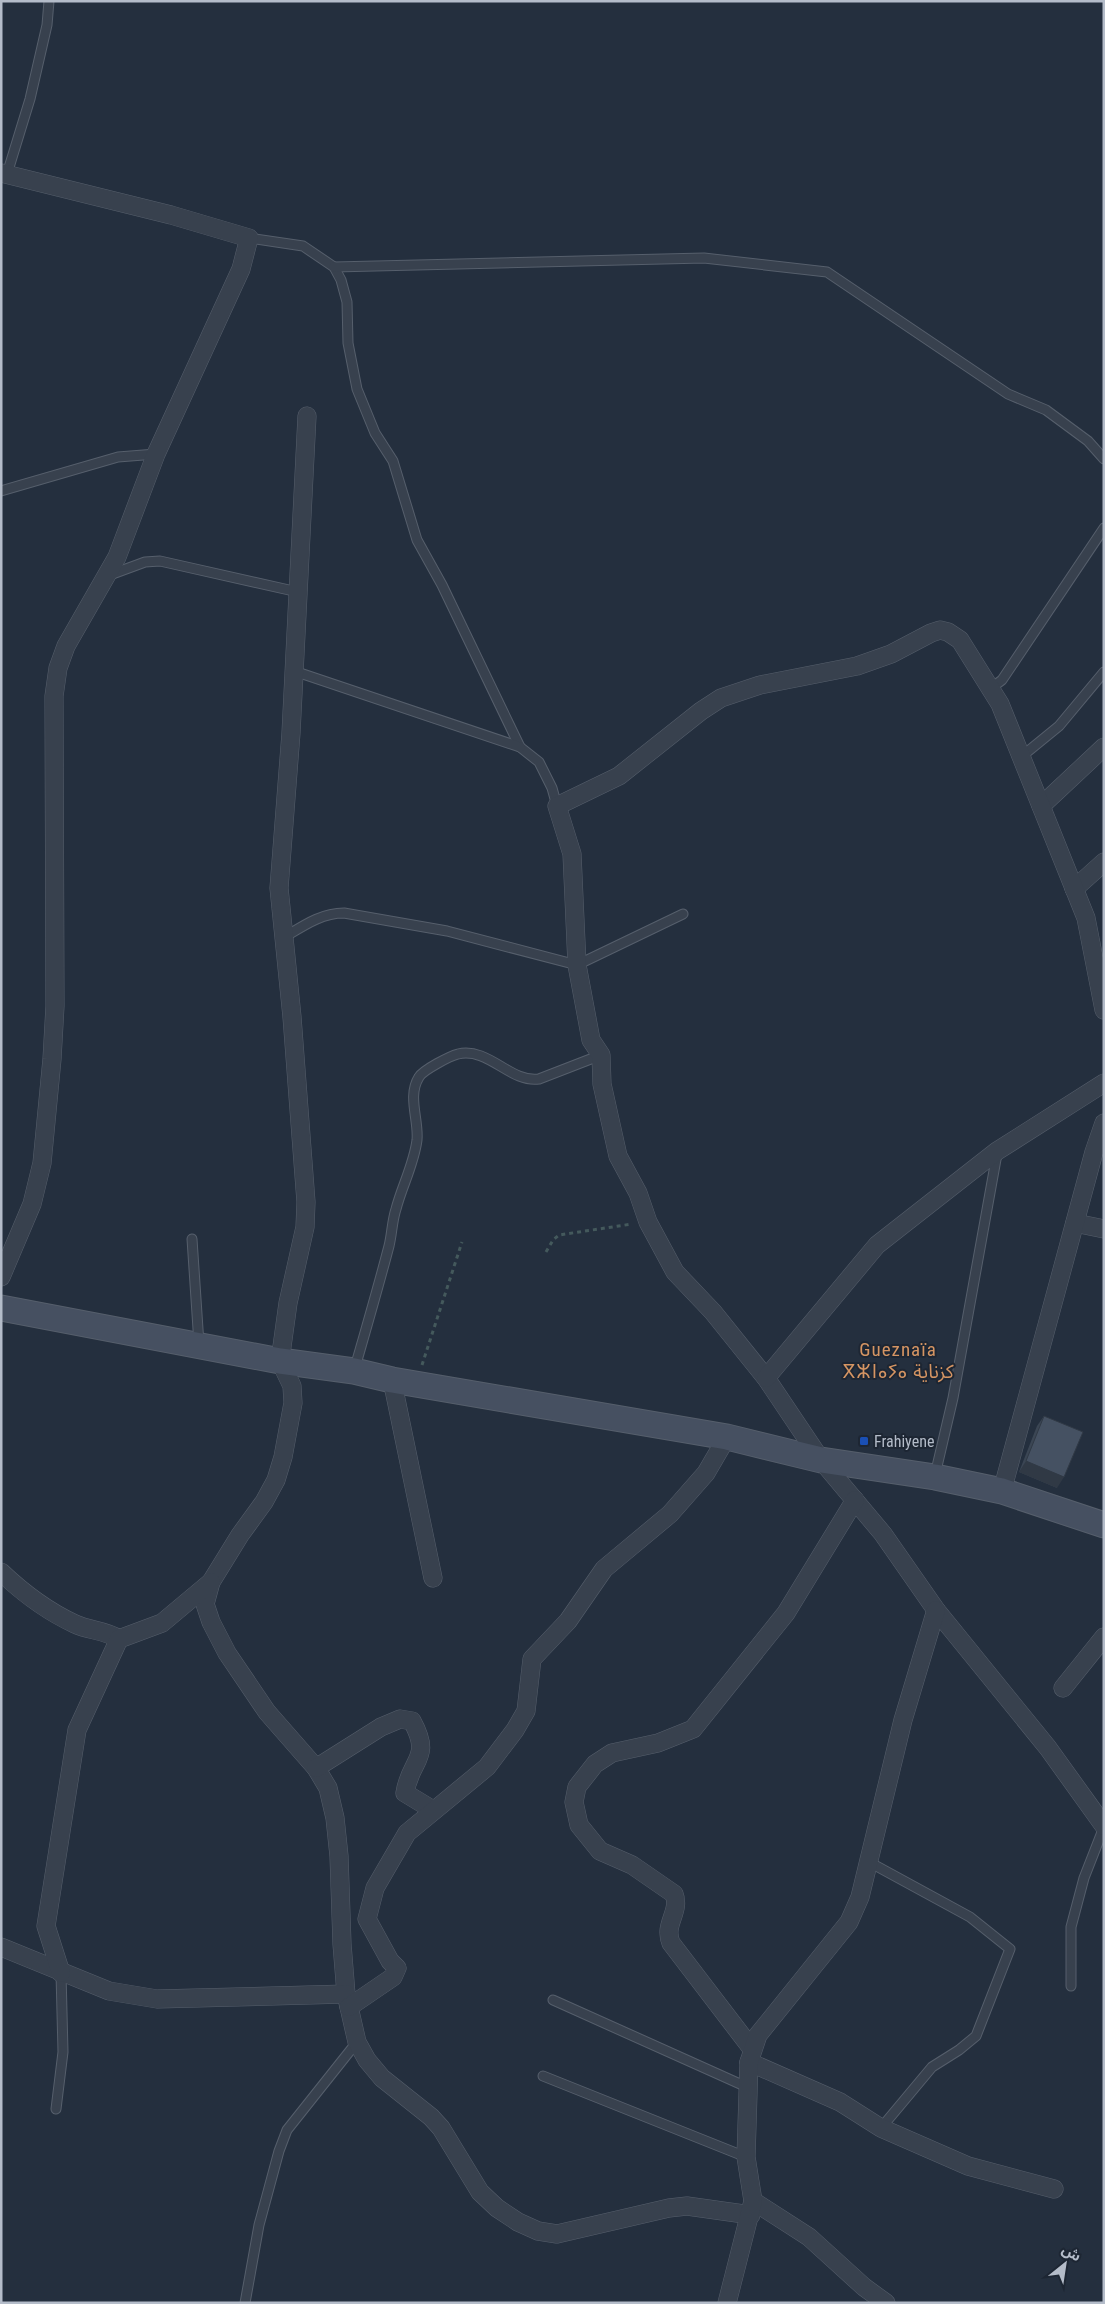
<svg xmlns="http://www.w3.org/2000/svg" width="1105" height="2304" viewBox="0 0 1105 2304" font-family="'Roboto Condensed','Noto Sans Arabic','Noto Sans Tifinagh',sans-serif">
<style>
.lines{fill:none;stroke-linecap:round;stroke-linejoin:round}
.lane-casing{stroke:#565f6c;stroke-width:11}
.street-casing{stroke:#565f6c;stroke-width:19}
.secondary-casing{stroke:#565f6c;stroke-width:27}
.path{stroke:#44595c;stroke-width:3;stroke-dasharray:4 4;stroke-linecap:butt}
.lane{stroke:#38414e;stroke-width:9}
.street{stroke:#38414e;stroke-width:18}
.secondary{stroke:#465061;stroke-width:25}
.wall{fill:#3b4654}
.shaded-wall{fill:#303945}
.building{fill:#455162;stroke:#303945}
.transit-dot{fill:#1a4fb4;stroke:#1d2633;stroke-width:2}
.labels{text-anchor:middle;stroke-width:4;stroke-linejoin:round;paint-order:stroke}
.poi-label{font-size:16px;fill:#b4bcc9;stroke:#1d2633;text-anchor:start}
.quarter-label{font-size:19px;letter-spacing:1px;fill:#d59563;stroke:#1d2633}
</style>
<rect width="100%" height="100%" fill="#242f3e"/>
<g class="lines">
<g class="lane-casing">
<g id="lane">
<polyline points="7,174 30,99 47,25 49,1"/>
<polyline points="249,238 303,246 334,267 341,280 347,302 348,343 357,389 375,433 393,461 417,540 442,585 520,747 539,762 552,788 557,806"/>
<polyline points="334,267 704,258 827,272 1008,394 1046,410 1088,441 1104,459"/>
<polyline points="1,491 118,457 156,454"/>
<polyline points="107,576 145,562 160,561 298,592"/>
<polyline points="294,671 520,747"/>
<polyline points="990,689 1002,680 1104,528"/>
<polyline points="1021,757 1059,726 1104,672"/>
<path d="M283 938C303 926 321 913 344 913L447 931 577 965 683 914"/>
<polyline points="192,1239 199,1344"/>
<path d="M354 1371C366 1329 378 1288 389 1246 392 1234 392 1221 396 1209 402 1186 414 1164 417 1140 419 1120 407 1096 419 1077 423 1070 450 1056 458 1054 489 1047 510 1083 539 1079L601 1055"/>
<polyline points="935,1475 953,1398 997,1154"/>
<polyline points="869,1862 970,1917 1010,1949 976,2036 959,2050 932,2067 881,2128"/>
<polyline points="1071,1986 1071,1927 1084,1878 1104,1827"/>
<polyline points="553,2000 749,2088"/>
<polyline points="543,2076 746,2157"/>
<polyline points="56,2109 63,2052 61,1973"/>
<polyline points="245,2303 259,2225 279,2151 287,2130 357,2042"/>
</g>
</g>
<g class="street-casing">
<g id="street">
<polyline points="1,173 171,215 249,238 241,269 156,454 117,557 66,646 58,668 54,696 55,1006 52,1059 42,1163 32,1204 1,1277"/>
<polyline points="307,416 291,733 279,888 292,1017 306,1202 305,1227 288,1303 280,1361 292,1386 293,1403 283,1457 276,1480 264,1502 240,1535 211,1582 205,1604 211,1622 227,1653 267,1712 316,1768 328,1788 335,1818 339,1856 342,1944 346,1994 357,2042 367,2060 382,2078 431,2117 441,2128 480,2192 497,2208 518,2222 538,2231 557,2234 669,2208 687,2206 751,2215"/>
<polyline points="1041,806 1104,747"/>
<polyline points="1074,889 1104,862"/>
<polyline points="1104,1010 1086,918 1000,704 960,640 948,632 940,630 931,633 891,654 857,666 760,685 721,698 701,711 619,776 557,806 572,854 577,965 591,1040 601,1055 602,1084 618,1156 638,1193 648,1222 675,1272 713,1312 766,1378 821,1460 883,1534 936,1610 1048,1748 1104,1826"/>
<polyline points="1075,1223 1104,1229"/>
<polyline points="766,1378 877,1245 997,1151 1104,1083"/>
<polyline points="392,1380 433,1578"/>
<polyline points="1002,1491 1094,1152 1104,1123"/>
<path d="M1 1572C22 1592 49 1612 75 1624 90 1631 105 1630 119 1639"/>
<polyline points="1063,1688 1104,1637"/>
<path d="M316 1768 381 1727 400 1719 412 1721C433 1759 410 1759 405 1793L433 1810"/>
<polyline points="1,1947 109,1991 157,1999 346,1994"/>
<polyline points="61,1973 46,1926 77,1730 119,1639 162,1623 211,1582"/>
<polyline points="349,2007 393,1977 397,1968 390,1961 367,1919 375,1888 407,1833 487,1767 515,1730 526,1711 532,1659 568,1621 604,1569 670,1514 706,1473 727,1437"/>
<path d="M752 2049 671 1943C663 1924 681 1912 674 1894L632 1865 600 1851 579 1825 574 1802 577 1787 595 1764 612 1753 658 1743 693 1729 786 1613 855 1500"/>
<polyline points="749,2062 840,2102 881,2128 968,2166 1054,2189"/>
<polyline points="753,2201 809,2237 864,2287 886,2303"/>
<polyline points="727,2303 753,2201 746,2157 749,2062 758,2035 849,1922 860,1897 903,1720 936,1610"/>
</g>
</g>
<g class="secondary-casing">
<polyline id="secondary" points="1,1308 280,1361 354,1371 392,1380 727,1437 821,1460 935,1477 1002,1491 1104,1525"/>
</g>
<g class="path">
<polyline points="546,1252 553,1240 559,1235 632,1224"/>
<polyline points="422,1365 462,1242"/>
</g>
<use href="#lane" class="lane"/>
<use href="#street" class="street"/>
<use href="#secondary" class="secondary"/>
</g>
<polygon class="wall" points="1044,1416 1057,1488 1019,1472 1037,1426"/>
<polygon class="shaded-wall" points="1026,1461 1064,1477 1057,1488 1019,1472"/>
<polygon class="building" points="1044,1416 1083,1432 1064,1477 1026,1461"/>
<rect class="transit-dot" x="859" y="1436" width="10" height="10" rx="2.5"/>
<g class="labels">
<g class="poi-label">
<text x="874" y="1447">Frahiyene</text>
</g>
<g class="quarter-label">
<text x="898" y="1356">Gueznaïa<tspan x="898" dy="22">ⴳⵣⵏⴰⵢⴰ كزناية</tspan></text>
</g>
</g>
<rect width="1105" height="2304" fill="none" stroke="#b4bcc9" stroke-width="5"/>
<g transform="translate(1065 2264) rotate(30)" stroke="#1d2633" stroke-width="4" paint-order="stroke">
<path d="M0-4L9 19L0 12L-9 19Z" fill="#b4bcc9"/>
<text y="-8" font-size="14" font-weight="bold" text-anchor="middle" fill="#b4bcc9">ش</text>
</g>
</svg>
